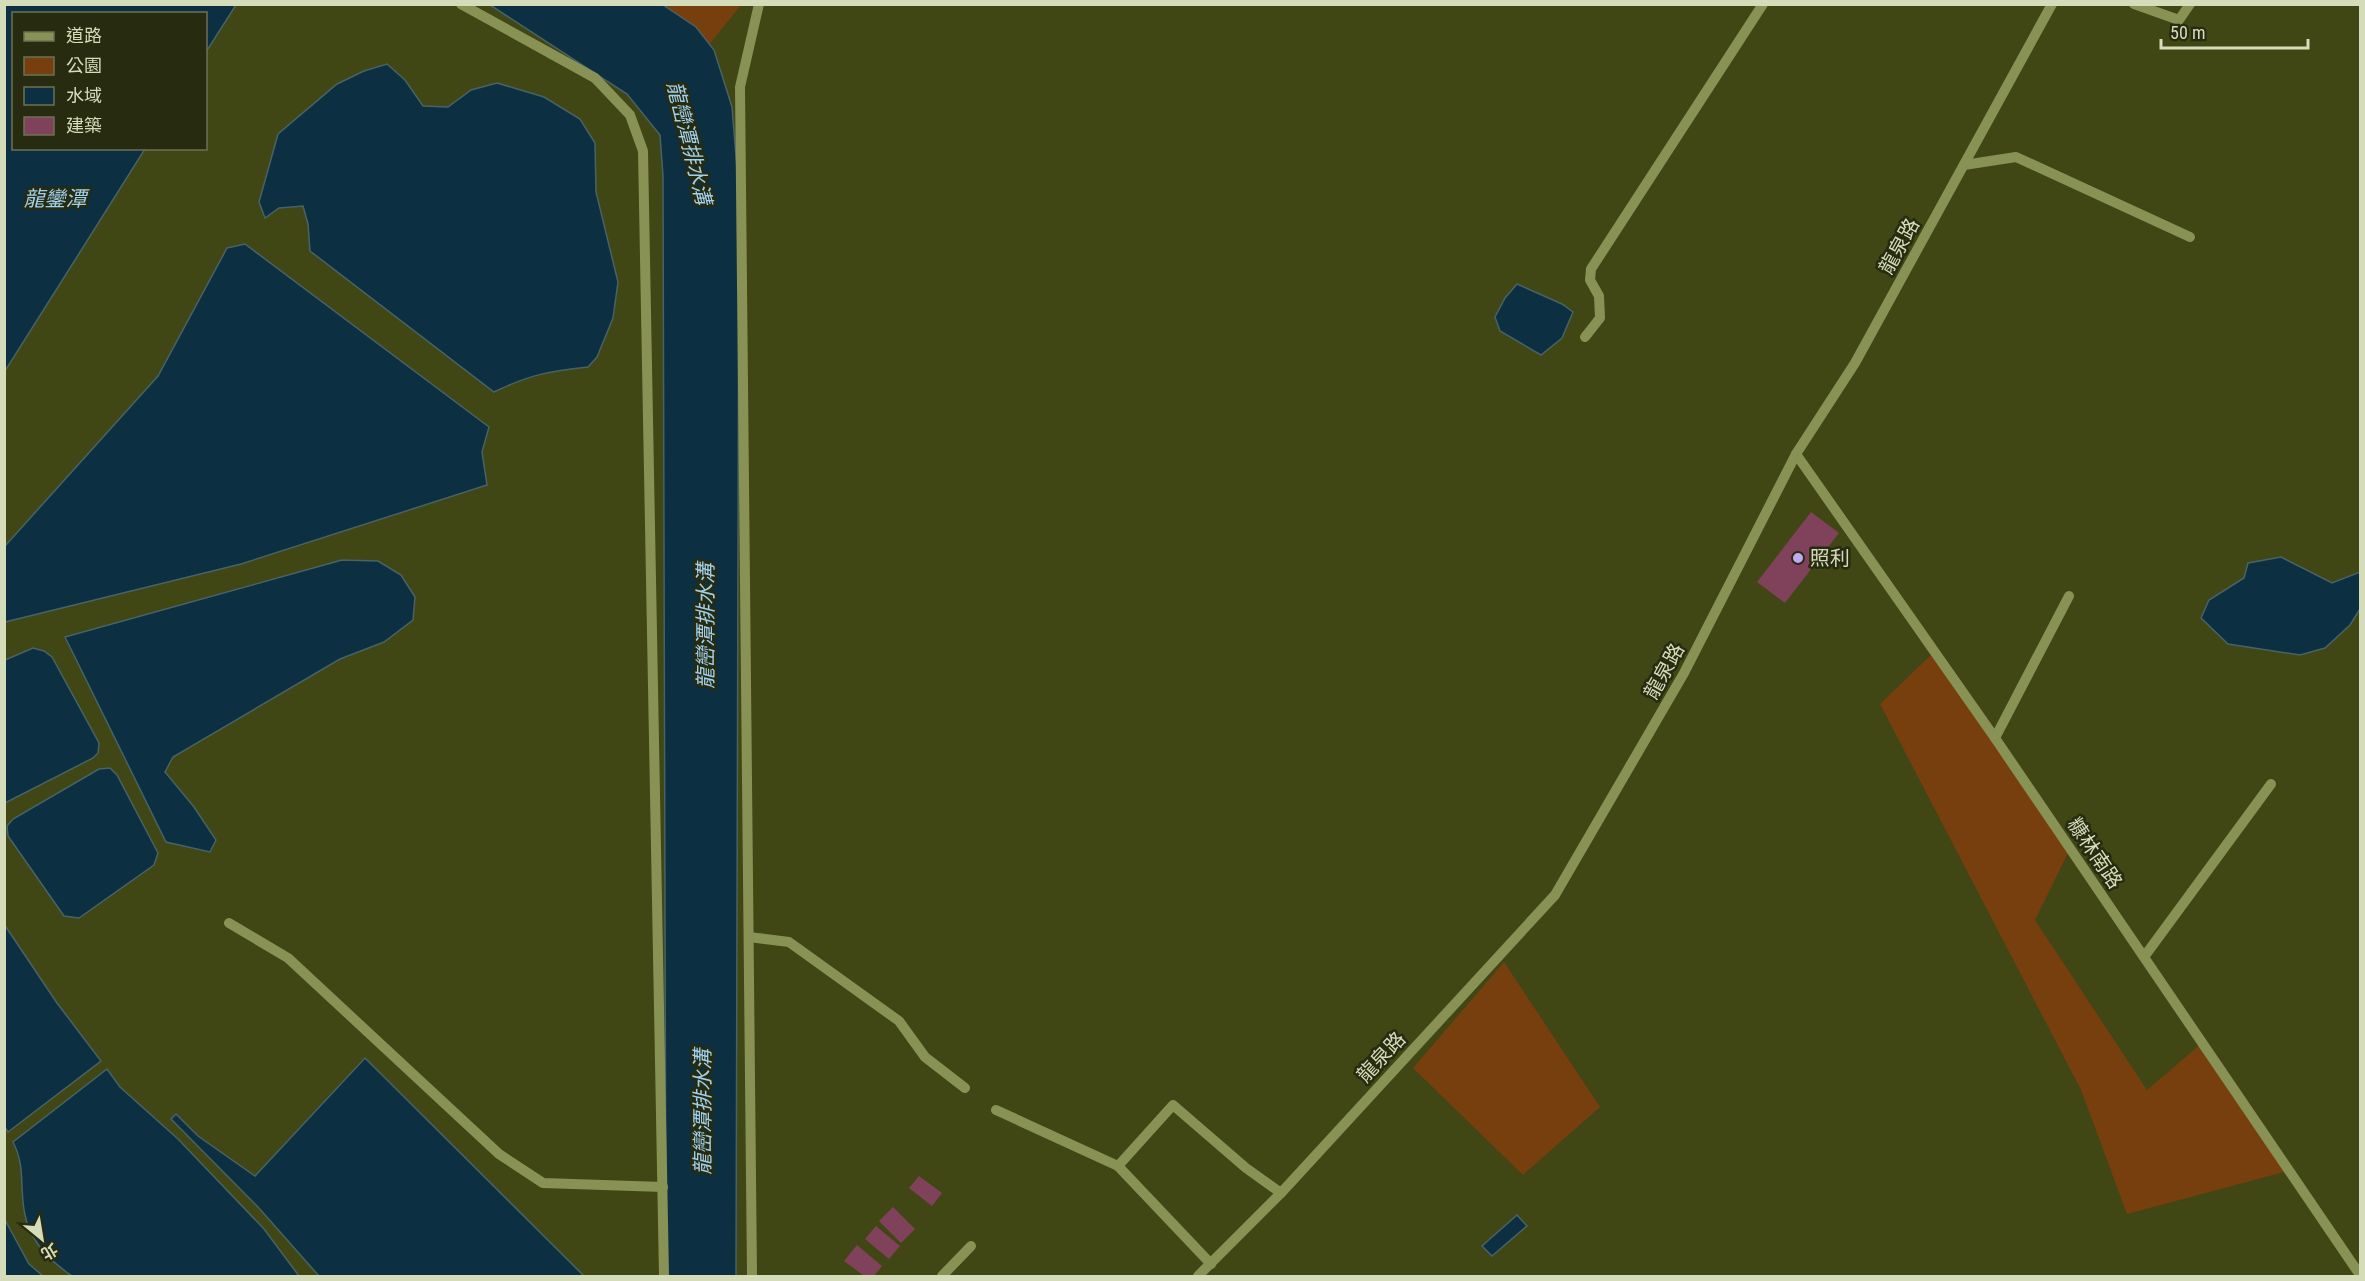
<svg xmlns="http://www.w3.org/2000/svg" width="2365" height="1281" viewBox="0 0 2365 1281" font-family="'Roboto Condensed','Noto Sans TC',sans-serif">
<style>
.green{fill:#773f0e}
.water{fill:#0c2f42;stroke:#486366;stroke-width:1.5}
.building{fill:#80425a}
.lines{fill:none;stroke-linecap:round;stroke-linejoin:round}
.minor{stroke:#889254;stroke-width:10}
.poi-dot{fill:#bea9f5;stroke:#272b10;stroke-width:2}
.labels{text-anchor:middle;stroke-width:5;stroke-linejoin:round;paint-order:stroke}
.street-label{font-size:20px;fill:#d5dcba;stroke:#272b10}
.poi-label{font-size:20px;fill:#d5dcba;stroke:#272b10;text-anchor:start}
.water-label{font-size:21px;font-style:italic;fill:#a1d0ee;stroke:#272b10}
</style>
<rect width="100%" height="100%" fill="#404614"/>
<g class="green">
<polygon points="637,5 741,5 704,51"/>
<polygon points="1935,651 2070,849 2035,920 2147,1090 2202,1043 2292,1170 2127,1214 2081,1090 1880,704"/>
<polygon points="1504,962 1600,1107 1523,1175 1413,1068"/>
</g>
<g class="water">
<polygon points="5,4 236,5 206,52 206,14 14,14 14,148 145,149 5,371"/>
<polygon points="490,5 663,5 696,27 714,50 732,107 739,193 736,1276 666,1276 663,176 660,135 627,94"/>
<path d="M387 64 405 80 423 106 448 107 471 90 497 83 544 97 580 119 595 143 596 192 618 282 613 318 597 357 588 367C549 371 529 375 494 392L310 251 308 224 303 206 279 208 265 218 259 202 278 134 337 84 364 71Z"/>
<polygon points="245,244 489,427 482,452 487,485 241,564 5,622 5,546 158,376 227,248"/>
<polygon points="1517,284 1562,304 1573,312 1562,338 1541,355 1500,331 1495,317 1505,298"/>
<polygon points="2281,557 2332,583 2360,572 2360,609 2350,625 2325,648 2300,655 2228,644 2201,618 2209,600 2244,578 2248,563"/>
<polygon points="342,560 378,561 401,575 415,597 413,620 384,642 340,659 173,757 165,772 194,807 216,840 210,852 166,842 65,637"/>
<polygon points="33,648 44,651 52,657 99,743 98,753 93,758 5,803 5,660"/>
<polygon points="110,768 117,775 158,853 154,865 79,918 64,916 8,836 7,826 13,819 99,769"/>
<polygon points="6,927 57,1003 101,1061 8,1132 4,1126 4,929"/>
<polygon points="365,1058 584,1276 319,1276 258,1207 171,1119 176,1114 198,1136 255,1176"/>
<path d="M107 1069 120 1087 178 1139 264 1229 299 1276H72C50 1261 30 1241 25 1215 19 1188 26 1167 13 1142Z"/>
<polygon points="1517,1215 1527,1226 1492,1256 1482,1246"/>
<polygon points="5,1220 29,1264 43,1276 5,1276"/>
</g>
<g class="building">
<polygon points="1811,512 1839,533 1785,603 1757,582"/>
<polygon points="919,1176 942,1193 932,1206 909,1188"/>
<polygon points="893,1207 915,1229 901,1243 879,1221"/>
<polygon points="876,1226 900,1246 889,1259 865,1239"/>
<polygon points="857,1245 882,1266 874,1276 864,1276 844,1261"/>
</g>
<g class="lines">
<g class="minor">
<polyline points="461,4 595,78 630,115 643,151 664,1276"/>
<polyline points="2134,4 2179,20 2190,4"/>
<polyline points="1964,165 2016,157 2190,237"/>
<polyline points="1585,337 1600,318 1599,296 1590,280 1591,269 1763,4"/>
<polyline points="1796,454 1995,738 2360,1275"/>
<polyline points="1995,738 2069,596"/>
<polyline points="229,923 288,958 499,1154 543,1183 663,1187"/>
<polyline points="749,937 789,942 899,1021 925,1057 965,1088"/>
<polyline points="2144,957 2271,784"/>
<polyline points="996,1110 1118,1166 1211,1264"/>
<polyline points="1118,1166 1173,1105 1246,1168 1281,1193"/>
<polyline points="752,1276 740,87 759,4"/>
<polyline points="942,1276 971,1246"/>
<polyline points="1198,1276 1281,1193 1555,895 1684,673 1796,454 1855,363 2052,4"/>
</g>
</g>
<circle class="poi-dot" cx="1798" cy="558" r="6"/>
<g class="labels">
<g class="street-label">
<text transform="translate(1899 246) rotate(-61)" y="7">龍泉路</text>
<text transform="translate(1664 671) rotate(-61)" y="7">龍泉路</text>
<text transform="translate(2095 853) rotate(56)" y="7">糠林南路</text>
<text transform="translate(1381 1057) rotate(-47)" y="7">龍泉路</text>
</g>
<g class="poi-label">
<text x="1810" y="565">照利</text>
</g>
<g class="water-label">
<text transform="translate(689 143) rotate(76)" y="7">龍巒潭排水溝</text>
<text x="55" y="206">龍鑾潭</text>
<text transform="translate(706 626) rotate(-90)" y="7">龍巒潭排水溝</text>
<text transform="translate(703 1112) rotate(-90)" y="7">龍巒潭排水溝</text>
</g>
</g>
<rect width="2365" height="1281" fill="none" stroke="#d5dcba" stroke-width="12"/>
<rect x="12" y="12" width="195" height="138" fill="#272b10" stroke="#6d7254" stroke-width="1.5"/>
<rect x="24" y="32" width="30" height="9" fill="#889254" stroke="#6d7254" stroke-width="1.5"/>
<text x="66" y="42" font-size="18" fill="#d5dcba">道路</text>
<rect x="24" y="57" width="30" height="18" fill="#773f0e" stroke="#6d7254" stroke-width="1.5"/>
<text x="66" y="72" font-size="18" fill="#d5dcba">公園</text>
<rect x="24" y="87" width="30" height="18" fill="#0c2f42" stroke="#6d7254" stroke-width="1.5"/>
<text x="66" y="102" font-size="18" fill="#d5dcba">水域</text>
<rect x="24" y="117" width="30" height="18" fill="#80425a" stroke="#6d7254" stroke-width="1.5"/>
<text x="66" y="132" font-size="18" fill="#d5dcba">建築</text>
<g transform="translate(42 1239) rotate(150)" stroke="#272b10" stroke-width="4.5" paint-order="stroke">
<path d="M0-4.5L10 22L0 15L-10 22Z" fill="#d5dcba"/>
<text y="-9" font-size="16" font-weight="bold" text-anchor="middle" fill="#d5dcba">北</text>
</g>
<path d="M2161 39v9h147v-9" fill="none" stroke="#d5dcba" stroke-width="3"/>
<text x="2170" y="39" font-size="18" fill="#d5dcba" stroke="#272b10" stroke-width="4.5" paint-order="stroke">50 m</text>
</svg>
